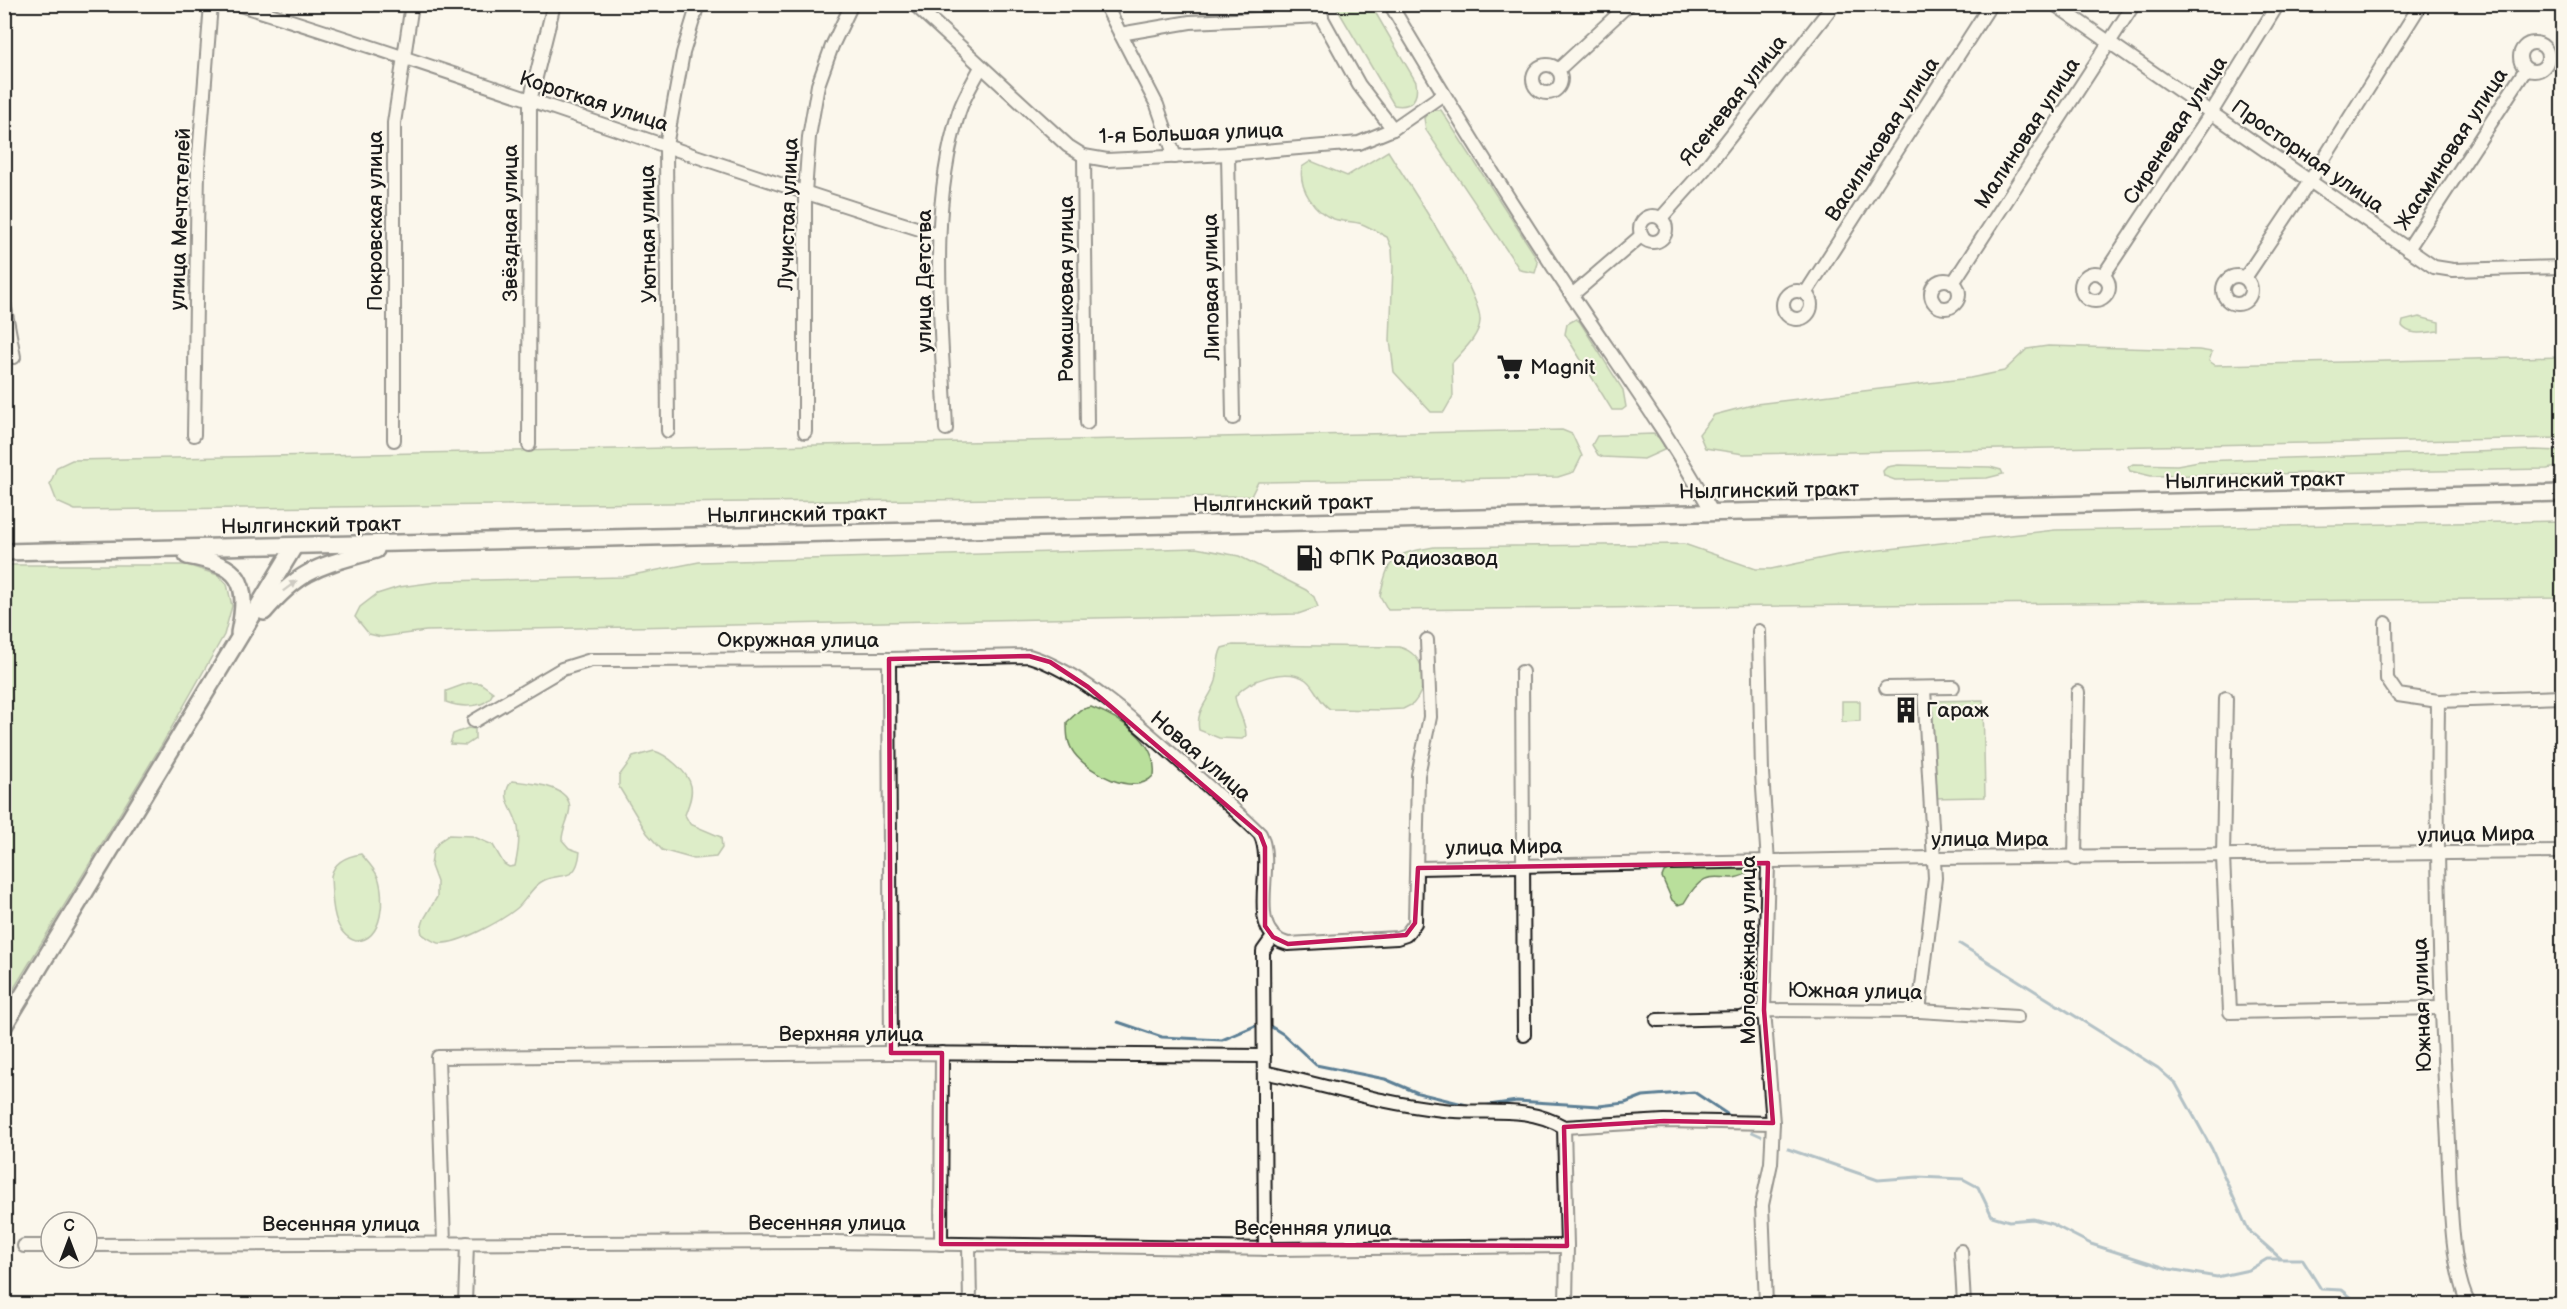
<svg xmlns="http://www.w3.org/2000/svg" width="2567" height="1309" viewBox="0 0 2567 1309" font-family="'Balsamiq Sans',sans-serif">
<style>
.green{fill:#b9df9b;stroke:#6a7e5c;stroke-width:1.5}
.lines{fill:none;stroke-linecap:round;stroke-linejoin:round}
.stream{stroke:#5c7f95;stroke-width:3}
.minor-casing{stroke:#1c1c1c;stroke-width:16}
.major-casing{stroke:#1c1c1c;stroke-width:20}
.minor{stroke:#fbf7ec;stroke-width:12}
.major{stroke:#fbf7ec;stroke-width:15}
.oneway{fill:#97948e}
.marked{fill:none;stroke:#c2185b;stroke-width:4.5;stroke-linejoin:round}
.labels{text-anchor:middle;stroke-width:4.5;stroke-linejoin:round;paint-order:stroke}
.street-label{font-size:21px;fill:#1c1c1c;stroke:#fbf7ec}
.poi-label{font-size:21px;fill:#1c1c1c;stroke:#fbf7ec;text-anchor:start}
</style>
<rect width="100%" height="100%" fill="#fbf7ec"/>
<filter id="ink" filterUnits="userSpaceOnUse"><feTurbulence type="fractalNoise" baseFrequency=".0167" numOctaves="2"/><feDisplacementMap in="SourceGraphic" scale="12" xChannelSelector="R" yChannelSelector="G"/><feConvolveMatrix kernelMatrix="1 2 1 2 8 2 1 2 1" color-interpolation-filters="sRGB"/></filter>
<g filter="url(#ink)">
<g class="green">
<path d="M1335 5H1371L1416 82C1419 100 1411 108 1394 105Z"/>
<polygon points="1430,110 1441,110 1533,252 1538,263 1535,273 1520,270 1426,130 1424,118"/>
<path d="M1388 151C1407 182 1482 293 1480 321 1479 337 1462 351 1452 363L1453 396 1444 412H1431L1394 372 1390 340 1393 267 1392 249 1387 237C1379 233 1370 227 1362 224 1353 221 1343 222 1334 219 1315 213 1298 188 1302 167L1311 161 1347 176Z"/>
<path d="M2419 317 2439 322V331C2426 332 2411 337 2402 326L2403 321Z"/>
<polygon points="1576,319 1580,322 1623,390 1626,407 1622,410 1612,410 1565,334 1567,324"/>
<polygon points="2048,346 2199,350 2212,352 2209,361 2215,365 2562,357 2562,438 1744,454 1705,448 1699,434 1714,415 1756,404 1970,378 2004,371 2027,349"/>
<polygon points="1562,430 1572,434 1582,456 1574,472 1558,477 1258,482 1251,496 75,510 57,502 50,484 57,467 72,460"/>
<polygon points="1653,434 1663,440 1664,450 1644,459 1603,457 1598,455 1592,445 1597,436"/>
<polygon points="2534,450 2562,451 2562,466 2547,469 2151,476 2130,471 2128,467 2133,464 2177,465 2199,461"/>
<polygon points="1898,465 1990,467 2001,470 2003,474 1987,478 1895,480 1884,476 1883,471 1887,467"/>
<path d="M2562 521V598L1388 610 1380 596C1389 556 1393 554 1434 547L1684 544 1756 569H1771L1837 555 2055 530Z"/>
<polygon points="1196,548 1239,556 1306,590 1314,597 1318,607 1298,614 426,631 381,637 369,634 355,617 360,607 377,594 399,587 444,581 622,577 699,562"/>
<polygon points="5,565 187,565 218,575 227,584 232,606 224,635 161,746 5,1003"/>
<path d="M1233 645 1399 647C1425 654 1431 683 1413 704L1403 709 1381 710 1330 709C1319 702 1316 688 1306 680 1287 667 1247 679 1235 697 1237 711 1246 721 1246 736L1242 739 1219 738 1199 730C1195 709 1210 700 1216 681 1219 670 1216 658 1222 648Z"/>
<path d="M468 683H480L493 692C488 710 459 707 446 702V691Z"/>
<polygon points="1983,700 1985,797 1931,798 1929,701"/>
<polygon points="1842,701 1860,701 1860,721 1842,722"/>
<path d="M1091 707C1119 717 1158 741 1154 775 1134 798 1088 772 1074 753 1067 743 1067 734 1067 722L1080 710Z"/>
<polygon points="468,728 475,729 475,739 466,745 450,744 453,734"/>
<path d="M654 751C666 754 689 773 691 786 693 796 688 806 685 815L690 824 721 837 722 848 716 857 694 859 662 850 647 833 619 787V776L633 757Z"/>
<path d="M512 781C532 783 576 786 569 813 567 823 562 830 562 840L569 848 580 852C576 886 560 870 541 882 531 888 525 902 516 909 501 921 458 945 439 943 433 942 427 937 422 934L421 929 424 919 437 897V882L431 866 433 850 440 841 449 835 472 836 493 845 504 864 509 867 515 866C518 853 520 839 518 827 515 810 498 797 512 781Z"/>
<path d="M361 854C367 861 374 868 378 877 385 896 384 940 356 941 331 934 332 897 331 876 334 862 348 856 361 854Z"/>
<path d="M1672 868 1745 869 1749 872C1723 890 1710 857 1684 903L1678 905 1672 900 1662 877 1664 872Z"/>
</g>
<g class="lines">
<g class="stream">
<polyline points="1960,944 2158,1068 2176,1084 2212,1149 2248,1230 2280,1258"/>
<polyline points="1118,1022 1162,1037 1222,1040 1255,1026"/>
<polyline points="1270,1026 1283,1034 1316,1065 1385,1079 1418,1093 1467,1105"/>
<polyline points="1482,1106 1517,1101 1599,1106 1625,1103 1643,1096 1694,1092 1733,1118"/>
<polyline points="1752,1132 1761,1136"/>
<polyline points="1788,1149 1878,1180 1918,1177 1963,1179 1978,1187 1992,1216 2009,1221 2033,1219 2052,1224 2091,1244 2169,1269 2217,1277 2249,1270 2267,1259 2302,1259 2321,1289 2342,1290 2359,1304"/>
</g>
<g class="minor-casing">
<g id="minor">
<path d="M237 4C472 76 703 163 939 235"/>
<polyline points="914,4 1068,146 1084,156 1107,160 1228,154 1359,143 1393,129 1442,95"/>
<polyline points="1105,4 1157,105 1175,157"/>
<polyline points="1314,4 1359,85 1393,129"/>
<path d="M1390 4C1448 102 1508 199 1571 294 1619 366 1670 436 1712 512"/>
<polyline points="2054,4 2434,267 2453,270 2562,267"/>
<polyline points="1120,34 1190,22 1322,16"/>
<circle cx="2534" cy="57" r="14"/>
<circle cx="1547" cy="79" r="14"/>
<polyline points="1558,70 1629,4"/>
<polyline points="1228,154 1233,418"/>
<polyline points="1084,156 1087,423"/>
<circle cx="1653" cy="229" r="13"/>
<polyline points="1661,218 1704,170 1834,4"/>
<polyline points="2408,249 2526,69"/>
<circle cx="2095" cy="287" r="14"/>
<polyline points="2103,276 2211,113 2278,4"/>
<circle cx="2237" cy="290" r="14"/>
<polyline points="2245,278 2310,181 2421,4"/>
<circle cx="1945" cy="294" r="14"/>
<polyline points="1953,283 2134,4"/>
<circle cx="1797" cy="305" r="14"/>
<polyline points="1805,294 1991,4"/>
<polyline points="1572,295 1642,235"/>
<polyline points="4,303 14,357"/>
<path d="M946 429C942 325 927 213 959 112 964 96 974 81 981 67"/>
<polyline points="668,431 666,146 683,53 698,4"/>
<polyline points="805,432 805,193 809,137 818,85 832,46 852,4"/>
<polyline points="194,435 198,169 211,4"/>
<polyline points="394,440 394,123 412,4"/>
<polyline points="529,445 530,101 554,4"/>
<polyline points="2386,623 2387,679 2398,695 2438,701 2562,697"/>
<polyline points="1759,631 1762,773 1768,863 1764,1010 1773,1123 1771,1163 1762,1205 1766,1304"/>
<path d="M889 659 1029 656C1085 673 1148 733 1192 772 1215 793 1238 812 1260 834 1277 867 1243 932 1288 944L1397 938 1406 935 1415 923 1418 775 1430 717 1427 640"/>
<polyline points="1522,672 1524,1035"/>
<polyline points="1886,688 1953,687"/>
<polyline points="2226,698 2223,857 2230,1012 2441,1008"/>
<path d="M2438 701C2436 849 2440 995 2448 1143 2450 1184 2450 1271 2469 1304"/>
<polyline points="474,721 562,669 591,660 889,659 891,1053"/>
<polyline points="2075,859 2078,692"/>
<polyline points="1418,868 1932,858 2562,852"/>
<polyline points="1919,1011 1935,878 1924,689"/>
<polyline points="1657,1020 1741,1018 1764,1010 1919,1011 2017,1017"/>
<path d="M1264 1072C1324 1085 1383 1104 1443 1110 1487 1115 1524 1104 1564 1127L1664 1121 1773 1123"/>
<polyline points="1564,1127 1567,1246 1566,1304"/>
<polyline points="444,1243 438,1057 891,1053 1264,1056"/>
<polyline points="941,1244 942,1053"/>
<polyline points="87,1245 831,1242 1275,1249 1567,1246"/>
<polyline points="969,1245 970,1304"/>
<polyline points="24,1246 51,1246"/>
<polyline points="1265,1249 1263,951 1273,937"/>
<polyline points="1961,1251 1964,1304"/>
<polyline points="465,1304 467,1243"/>
</g>
</g>
<g class="major-casing">
<g id="major">
<polyline points="4,552 2562,493"/>
<path d="M187 556C240 565 250 580 239 633"/>
<path d="M264 612C302 567 322 566 376 550"/>
<polyline points="4,1026 294,547"/>
</g>
</g>
<use href="#minor" class="minor"/>
<use href="#major" class="major"/>
</g>
<defs><path id="oneway-solid" d="M-6-.8H1V-3.2L6.5 0L1 3.2V.8H-6Z" transform="scale(1.5)"/></defs>
<use class="oneway" href="#oneway-solid" transform="translate(290 586) rotate(-37)"/>
</g>
<path d="M0 0H2567V1309H0ZM1029 656 1050 662 1088 687 1260 834 1265 847V926L1273 937 1288 944 1406 935 1415 923 1418 868 1768 863 1764 1010 1773 1123 1664 1121 1564 1127 1567 1246 941 1244 942 1053H891L889 659Z" fill="#fbf7ec" fill-opacity=".55" fill-rule="evenodd"/>
<path class="marked" d="M1029 656 1050 662 1088 687 1260 834 1265 847V926L1273 937 1288 944 1406 935 1415 923 1418 868 1768 863 1764 1010 1773 1123 1664 1121 1564 1127 1567 1246 941 1244 942 1053H891L889 659Z"/>
<defs>
<g id="supermarket-bare" transform="scale(2.07)"><path d="M-6-5.5h2.5l.6 2H6L4.5 2H-2.5L-4.4-4H-6ZM-1.5 3.2a1.3 1.3 0 1 0 .1 0ZM3 3.2a1.3 1.3 0 1 0 .1 0Z" fill="#1c1c1c" stroke="#fbf7ec" stroke-width="2.5" paint-order="stroke"/></g>
<g id="fuel-bare" transform="scale(2.07)"><path d="M-5.5-6h7V0h2V4h1.3V-2.5L3-4.5l.8-.8L6-3V5H2.5V1h-1V6h-7ZM-4.2-4.7v3.2H.2V-4.7Z" fill="#1c1c1c" stroke="#fbf7ec" stroke-width="2.5" paint-order="stroke"/></g>
<g id="building-bare" transform="scale(2.07)"><path d="M-4-6H4V6H1V3H-1V6H-4ZM-2.5-4.3h1.7v1.8h-1.7ZM.8-4.3h1.7v1.8H.8ZM-2.5-1h1.7V.8h-1.7ZM.8-1h1.7V.8H.8Z" fill="#1c1c1c" stroke="#fbf7ec" stroke-width="2.5" paint-order="stroke"/></g>
</defs>
<g fill-rule="evenodd">
<use href="#supermarket-bare" x="1510" y="367"/>
<use href="#fuel-bare" x="1309" y="558"/>
<use href="#building-bare" x="1906" y="710"/>
</g>
<g class="labels">
<g class="street-label">
<text transform="translate(1733 100) rotate(-52)" y="7">Ясеневая улица</text>
<text transform="translate(594 101) rotate(18)" y="7">Короткая улица</text>
<text transform="translate(2175 130) rotate(-57)" y="7">Сиреневая улица</text>
<text transform="translate(1191 133) rotate(-2)" y="7">1-я Большая улица</text>
<text transform="translate(2027 133) rotate(-57)" y="7">Малиновая улица</text>
<text transform="translate(1882 139) rotate(-57)" y="7">Васильковая улица</text>
<text transform="translate(2451 149) rotate(-57)" y="7">Жасминовая улица</text>
<text transform="translate(2308 156) rotate(35)" y="7">Просторная улица</text>
<text transform="translate(788 214) rotate(-88)" y="7">Лучистая улица</text>
<text transform="translate(180 219) rotate(-88)" y="7">улица Мечтателей</text>
<text transform="translate(375 221) rotate(-90)" y="7">Покровская улица</text>
<text transform="translate(510 223) rotate(-90)" y="7">Звёздная улица</text>
<text transform="translate(648 234) rotate(-91)" y="7">Уютная улица</text>
<text transform="translate(924 281) rotate(-90)" y="7">улица Детства</text>
<text transform="translate(1211 287) rotate(-91)" y="7">Липовая улица</text>
<text transform="translate(1066 289) rotate(-90)" y="7">Ромашковая улица</text>
<text transform="translate(2255 480) rotate(-1)" y="7">Нылгинский тракт</text>
<text transform="translate(1769 490) rotate(-1)" y="7">Нылгинский тракт</text>
<text transform="translate(1283 503) rotate(-1)" y="7">Нылгинский тракт</text>
<text transform="translate(797 514) rotate(-1)" y="7">Нылгинский тракт</text>
<text transform="translate(311 525) rotate(-1)" y="7">Нылгинский тракт</text>
<text x="798" y="647">Окружная улица</text>
<text transform="translate(1201 756) rotate(41)" y="7">Новая улица</text>
<text transform="translate(2476 834) rotate(-1)" y="7">улица Мира</text>
<text x="1990" y="846">улица Мира</text>
<text transform="translate(1504 847) rotate(-1)" y="7">улица Мира</text>
<text transform="translate(1748 950) rotate(-90)" y="7">Молодёжная улица</text>
<text transform="translate(1855 991) rotate(1)" y="7">Южная улица</text>
<text transform="translate(2422 1005) rotate(-92)" y="7">Южная улица</text>
<text x="851" y="1041">Верхняя улица</text>
<text x="827" y="1230">Весенняя улица</text>
<text x="341" y="1231">Весенняя улица</text>
<text x="1313" y="1235">Весенняя улица</text>
</g>
<g class="poi-label">
<text x="1530" y="374">Magnit</text>
<text x="1329" y="565">ФПК Радиозавод</text>
<text x="1926" y="717">Гараж</text>
</g>
</g>
<rect width="2567" height="1309" fill="none" stroke="#fbf7ec" stroke-width="24"/>
<rect x="12" y="12" width="2543" height="1285" fill="none" stroke="#1c1c1c" stroke-width="2" filter="url(#ink)"/>
<g transform="translate(69 1240)"><circle r="28" fill="#fbf7ec" stroke="#a29f99" stroke-width="1.5"/>
<path d="M0-4.5L10 22L0 15L-10 22Z" fill="#1c1c1c"/>
<text y="-9" font-size="16" font-weight="bold" text-anchor="middle" fill="#1c1c1c">С</text>
</g>
</svg>
